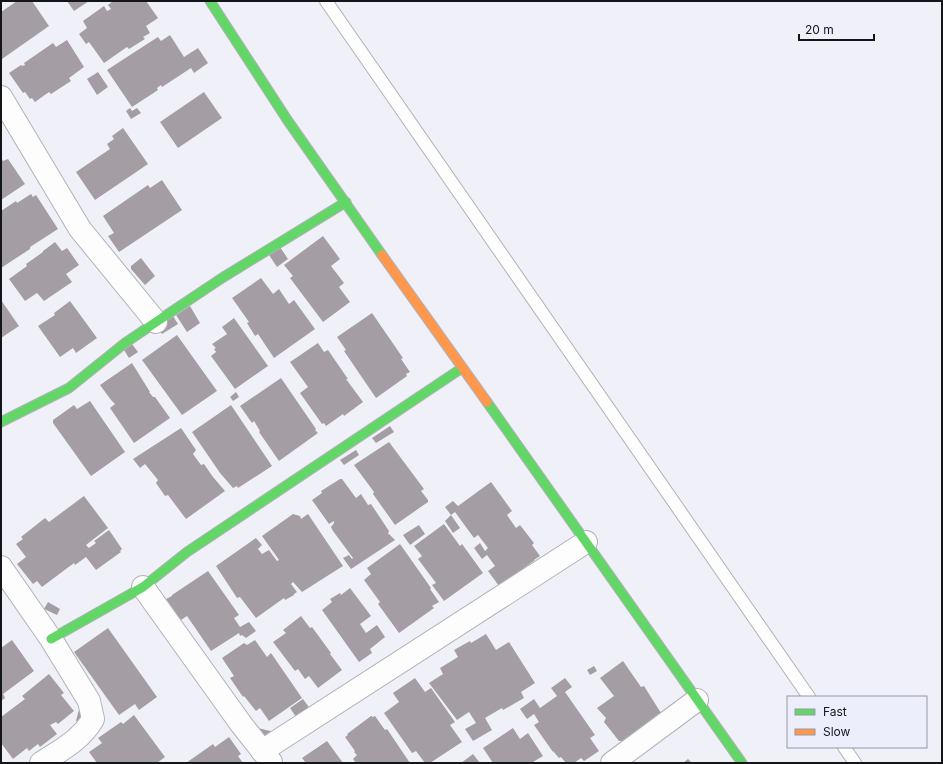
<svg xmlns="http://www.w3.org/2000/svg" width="943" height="764" viewBox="0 0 943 764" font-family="Inter,sans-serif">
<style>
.building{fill:#a49ea4}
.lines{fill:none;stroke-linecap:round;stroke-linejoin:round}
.lane-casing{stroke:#b1b2b8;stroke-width:14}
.street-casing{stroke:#b1b2b8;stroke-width:24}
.fast-casing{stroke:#b1b2b8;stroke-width:11}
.slow-casing{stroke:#b1b2b8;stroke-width:11}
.lane{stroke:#fdfdfe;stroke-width:12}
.street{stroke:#fdfdfe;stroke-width:22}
.fast{stroke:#63d668;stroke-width:9}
.slow{stroke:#ff974d;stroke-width:9}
</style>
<rect width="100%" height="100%" fill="#f0f1f8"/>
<g class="building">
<polygon points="17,1 32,1 49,26 2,59 1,57 1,12"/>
<polygon points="67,1 89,1 74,11"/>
<polygon points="113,1 146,1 158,18 146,26 150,33 143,37 145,39 129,49 127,47 104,63 89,42 86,44 79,34 87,28 83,21 104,6 107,11 111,9 108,5"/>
<polygon points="170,35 184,57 198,48 208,63 194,73 191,68 162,87 161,85 157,88 158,90 132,107 107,70 147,44 158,37 161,41"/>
<polygon points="67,40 84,67 69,78 71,81 51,94 49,92 35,102 32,98 30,99 25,92 23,93 9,73 21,65 22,66 25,65 24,63 53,43 56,47"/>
<polygon points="98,72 108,87 97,95 87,79"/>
<polygon points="204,92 222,118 178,148 160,122"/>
<polygon points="130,108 132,111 137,108 141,113 131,119 126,111"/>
<polygon points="123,128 148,164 95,200 76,172 110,149 107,144 114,139 112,136"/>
<polygon points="1,158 3,161 8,159 25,184 1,200"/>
<polygon points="162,180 182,210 119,252 108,236 114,233 103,216 148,185 150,188"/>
<polygon points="31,194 33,197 36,195 58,229 30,247 30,249 1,268 1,211 16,201 17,203"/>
<polygon points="323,236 340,259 331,266 344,283 339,287 350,302 323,322 290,278 293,276 284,265"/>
<polygon points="55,242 62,251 67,248 79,265 66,274 72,282 44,301 37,293 25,301 9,279 27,266 26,264 43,252 43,251"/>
<polygon points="280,247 288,259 277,267 269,255"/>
<polygon points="141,258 155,276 145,285 131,269 131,266"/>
<polygon points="261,278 273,294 279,289 289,304 294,300 315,329 274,358 258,334 255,336 247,323 249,322 232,298"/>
<polygon points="1,300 19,326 1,338"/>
<polygon points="70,301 97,338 76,353 73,348 60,357 38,326 55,315 54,313"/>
<polygon points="190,306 200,323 187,332 176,315"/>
<polygon points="372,313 403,358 401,359 410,372 406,374 407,376 376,398 344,351 346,350 337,337"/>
<polygon points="173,316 178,324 162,334 157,326"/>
<polygon points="234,318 268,366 235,389 211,356 216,352 214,349 216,348 212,344 227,334 222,327"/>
<polygon points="177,335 217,391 182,415 142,360"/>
<polygon points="318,343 324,352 328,350 348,379 346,379 363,402 344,416 343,414 326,426 324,423 322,424 300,393 308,387 290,362"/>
<polygon points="132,344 138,352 129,358 124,350"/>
<polygon points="132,363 150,392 149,392 153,397 155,397 170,418 134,443 110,408 115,404 111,400 100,385"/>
<polygon points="281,378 316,429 315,430 318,433 279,461 259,432 260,431 254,421 252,423 240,406"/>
<polygon points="236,392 239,397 233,401 230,397"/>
<polygon points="90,401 125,452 91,476 53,423 53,420 74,405 77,409"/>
<polygon points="231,405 272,466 238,488 237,486 233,488 220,473 192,432"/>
<polygon points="390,426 394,432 376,443 372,438"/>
<polygon points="181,428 196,450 193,454 201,465 204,464 213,477 225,491 186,519 168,495 165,496 156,483 158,480 145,464 140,468 133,459"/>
<polygon points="389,442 424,489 421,491 428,500 428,502 395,525 373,494 374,492 354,465"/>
<polygon points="356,450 359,455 344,465 340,460"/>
<polygon points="340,479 342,479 356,498 361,494 368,505 371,504 389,531 388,534 389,534 395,540 351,569 343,558 349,555 352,559 353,558 333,531 331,527 334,523 334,521 329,524 312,500 322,493 321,491"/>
<polygon points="491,482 512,511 507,515 516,528 520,525 534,543 532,545 540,556 534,560 535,560 499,586 488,571 495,566 487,555 482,559 474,548 480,543 485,551 488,548 478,535 474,538 455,512 451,515 445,507 453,501 458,506"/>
<polygon points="84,496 108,528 86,545 89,548 96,543 94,541 109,530 122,549 120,551 121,552 96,570 86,557 75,565 74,563 42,587 37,581 33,584 17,564 26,557 16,544 23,539 21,537 45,518 49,522"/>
<polygon points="293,514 300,516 301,519 308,514 343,566 302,592 293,582 291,584 297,592 294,594 294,595 285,600 284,598 256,618 240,597 237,598 216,566 256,538 262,545 258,549 262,554 269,550 277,561 279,560 262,536"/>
<polygon points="451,515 460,528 453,533 445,521"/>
<polygon points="444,524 460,546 462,544 483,573 444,601 432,585 436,583 418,559 422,556 414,546"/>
<polygon points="419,525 425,534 410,545 403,535"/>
<polygon points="400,544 431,588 430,589 439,602 432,606 434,608 399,633 378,604 380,602 364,580 371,574 367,568"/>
<polygon points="208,571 239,615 234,618 240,627 249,622 256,631 246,638 242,635 240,636 239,633 211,651 187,616 181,620 166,599 172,596 172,595"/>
<polygon points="350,588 371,616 360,624 366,633 377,625 385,637 370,649 372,653 359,662 322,610 332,602 330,599 340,593 341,595"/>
<polygon points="48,602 60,609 57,615 44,609"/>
<polygon points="301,616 310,628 312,627 331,653 330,654 342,670 318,688 309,676 305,679 298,669 295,671 273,642 286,633 283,630"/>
<polygon points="108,628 157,697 139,710 135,704 119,715 74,652"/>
<polygon points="486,634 496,650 509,642 535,683 521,692 524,698 503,710 502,708 485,718 492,730 473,741 465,729 476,723 469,712 457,720 429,683 443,674 440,668 458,657 454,650 470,641 471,643"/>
<polygon points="12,640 34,671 3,694 5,698 1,701 1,648"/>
<polygon points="255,640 267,657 271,653 302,698 269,721 260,708 256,711 244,696 243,697 230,678 234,676 222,658 244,643 247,645"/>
<polygon points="623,661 641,687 644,686 661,713 660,714 634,733 622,741 619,741 604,722 606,718 597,708 614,696 600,678"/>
<polygon points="594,666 597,671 590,675 587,670"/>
<polygon points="49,674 64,693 61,695 74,711 58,724 56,722 50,725 57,734 40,747 38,744 29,751 27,748 13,759 1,743 1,717 25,699 22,696"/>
<polygon points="415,678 425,692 431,688 455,722 450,725 462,742 430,763 425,763 416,751 412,753 384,713 399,702 393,693"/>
<polygon points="565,678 572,687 565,692 595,735 590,738 599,751 584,761 581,758 574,763 566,763 561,757 559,758 553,751 553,752 534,725 539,722 534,714 527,719 520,709 534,699 540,708 557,696 551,688"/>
<polygon points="303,699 311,710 298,720 290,708"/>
<polygon points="80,706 83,722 76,721"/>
<polygon points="134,715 165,757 157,763 97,763 89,752 102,743 98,738 121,722 123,724"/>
<polygon points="371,716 373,717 375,716 385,730 387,729 410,763 356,763 353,759 357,755 354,752 355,751 345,737 348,735 347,734"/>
<polygon points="258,728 274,732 273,739 256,735"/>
<polygon points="513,728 520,739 528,733 543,756 533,762 533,763 493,763 483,748"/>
<polygon points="229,737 241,754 238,756 243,763 186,763 213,744 215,747"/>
<polygon points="327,741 343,763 306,763 302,758"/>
<polygon points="473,754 480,763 461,763"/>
<polygon points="688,759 692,763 683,763"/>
</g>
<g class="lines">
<g class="lane-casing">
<g id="lane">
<polyline points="326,1 809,697"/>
<polyline points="844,747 855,763"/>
</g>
</g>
<g class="street-casing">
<g id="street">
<polyline points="1,97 80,229 156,322"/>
<path d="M1 567 51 639 89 701 93 719C81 740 61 750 41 763"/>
<polyline points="143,587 241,724 271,762"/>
<polyline points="262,751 586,542"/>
<polyline points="612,763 697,700"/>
</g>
</g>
<g class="fast-casing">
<g id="fast">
<polyline points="210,1 288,121 382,255"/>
<polyline points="487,402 742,763"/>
<polyline points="1,422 69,388 125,343 156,322 222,278 346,202"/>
<polyline points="51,639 143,587 187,552 462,368"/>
</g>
</g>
<g class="slow-casing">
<polyline id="slow" points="382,255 487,402"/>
</g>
<use href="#lane" class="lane"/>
<use href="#street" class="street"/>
<use href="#fast" class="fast"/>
<use href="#slow" class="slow"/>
</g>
<rect width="943" height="764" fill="none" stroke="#141519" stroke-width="4"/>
<rect x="787" y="696" width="140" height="52" fill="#eceffb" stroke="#9698a1"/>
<rect x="795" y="709" width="20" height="6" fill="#63d668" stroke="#9698a1"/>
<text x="823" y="716" font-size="12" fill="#141519">Fast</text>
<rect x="795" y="729" width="20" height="6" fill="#ff974d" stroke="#9698a1"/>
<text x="823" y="736" font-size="12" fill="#141519">Slow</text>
<path d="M799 34v6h75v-6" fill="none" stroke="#141519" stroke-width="2"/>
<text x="805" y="34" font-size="12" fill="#141519" stroke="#eceffb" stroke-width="3" paint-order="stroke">20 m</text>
</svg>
